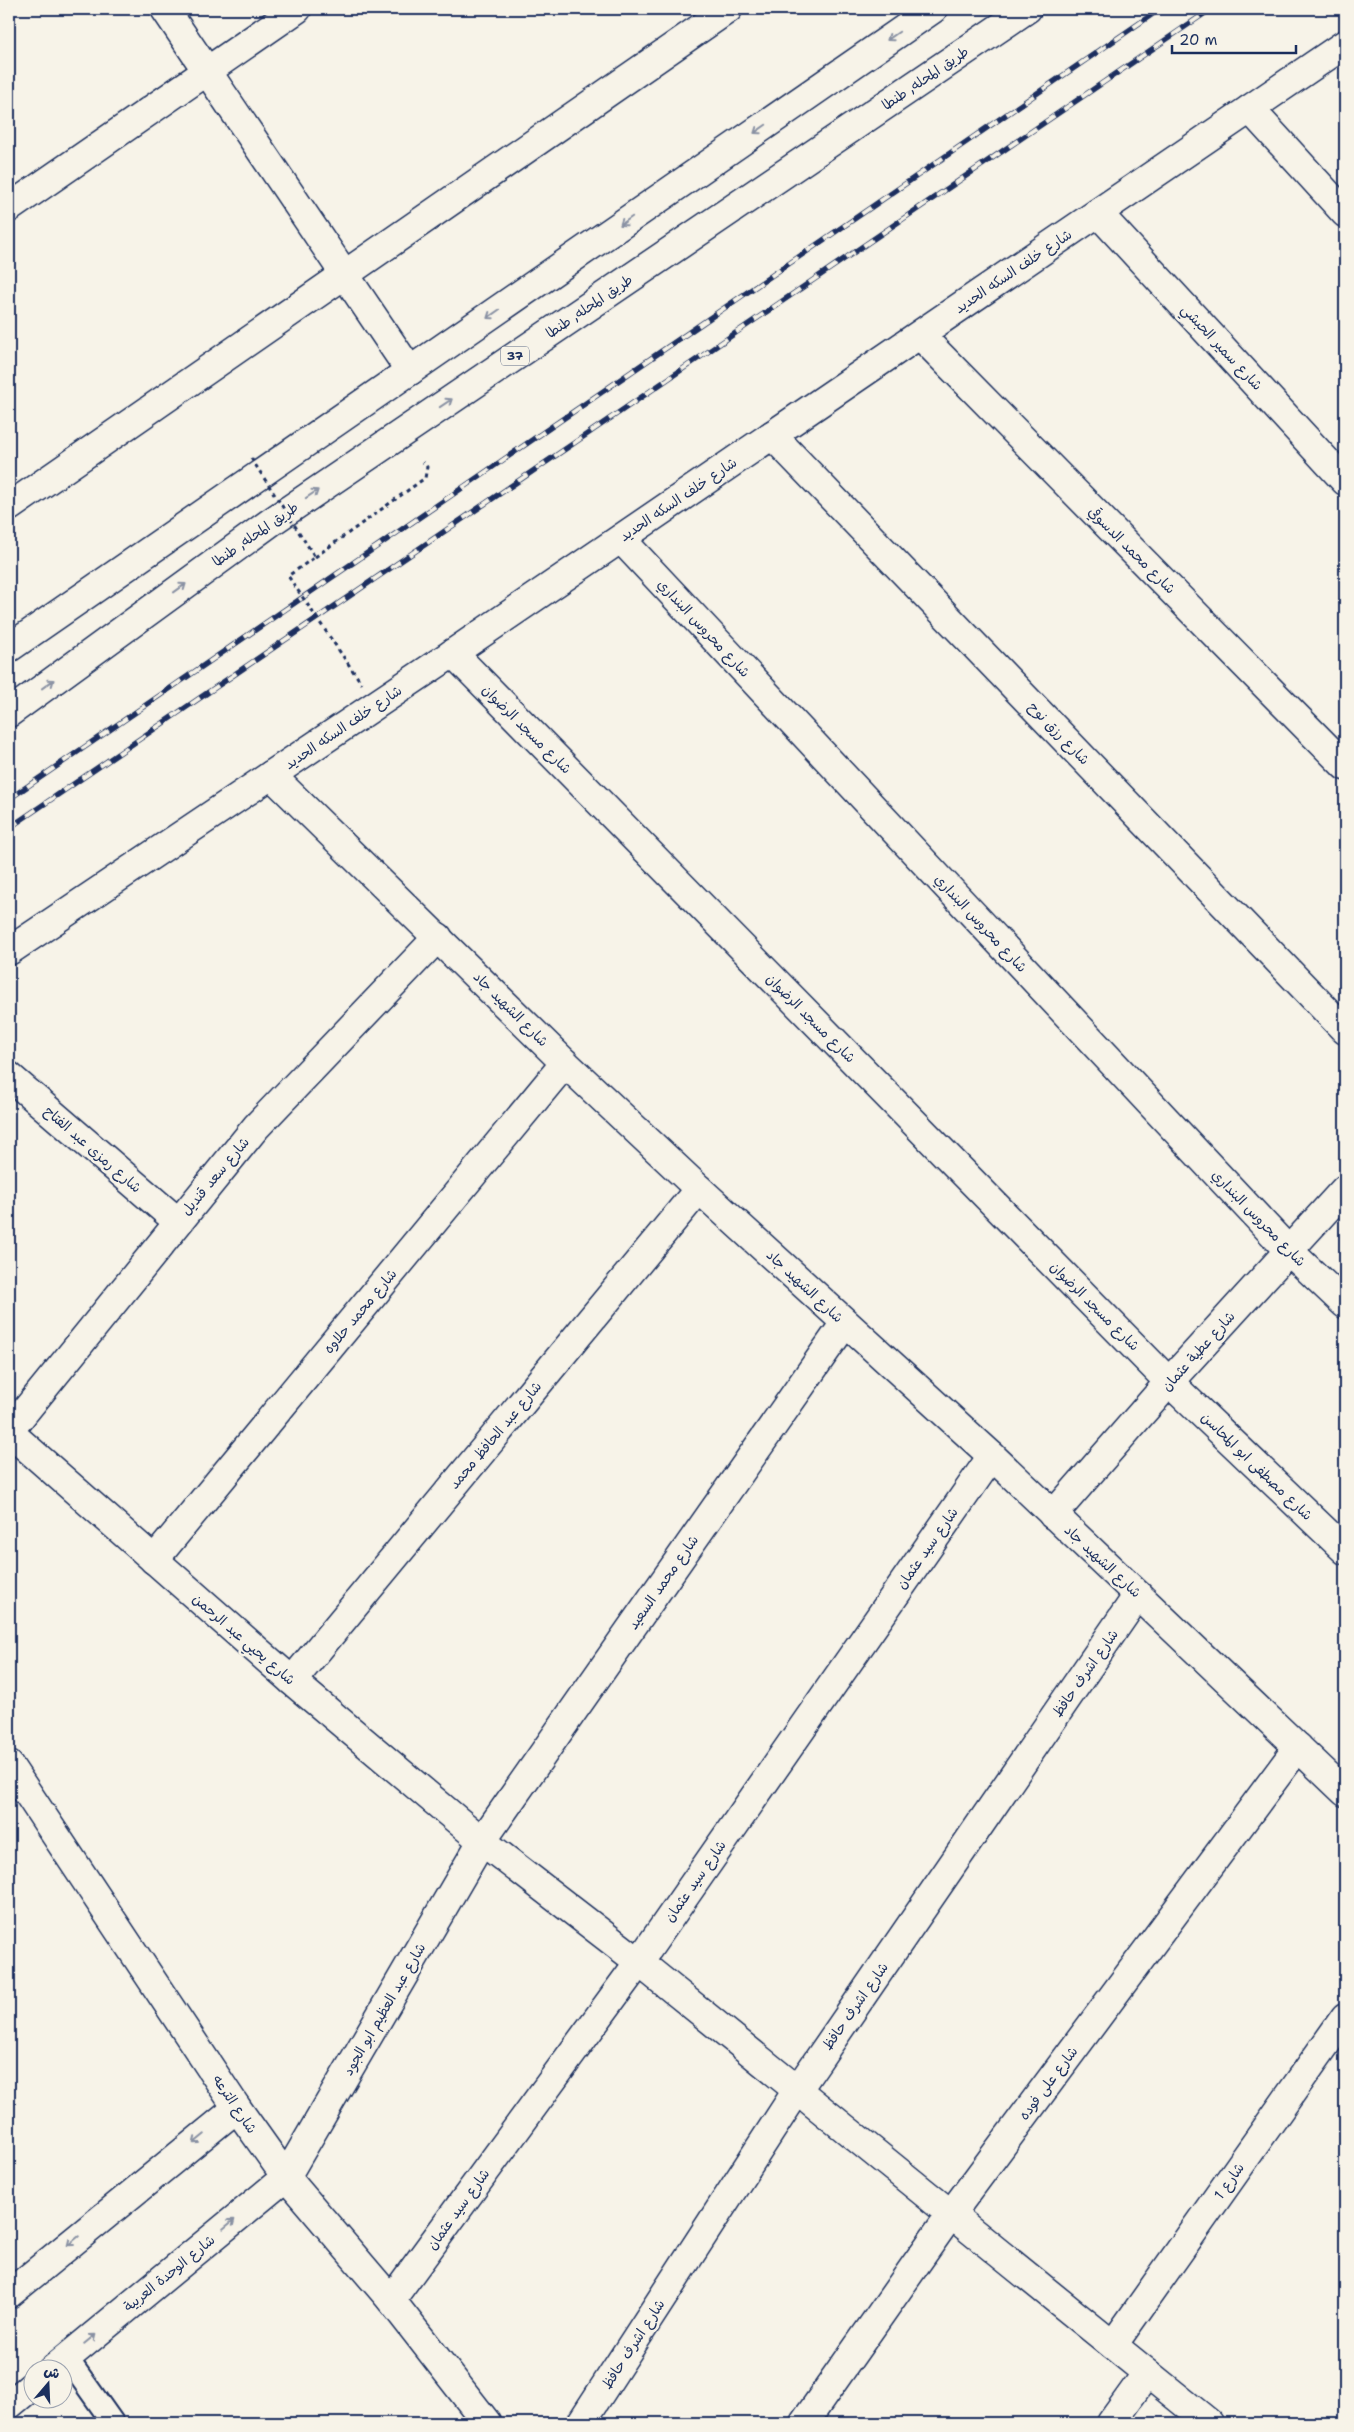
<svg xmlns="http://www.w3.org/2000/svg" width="1354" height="2432" viewBox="0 0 1354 2432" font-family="'Shantell Sans','Playpen Sans Arabic',sans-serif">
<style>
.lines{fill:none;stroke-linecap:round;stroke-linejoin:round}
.lane-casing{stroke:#1b2f5e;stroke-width:25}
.street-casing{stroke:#1b2f5e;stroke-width:31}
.secondary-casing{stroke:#1b2f5e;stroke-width:31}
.primary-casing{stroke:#1b2f5e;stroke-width:31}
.path{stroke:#1b2f5e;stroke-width:3;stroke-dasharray:4 4;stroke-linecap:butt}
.lane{stroke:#f7f3e8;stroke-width:21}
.street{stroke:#f7f3e8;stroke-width:28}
.secondary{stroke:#f7f3e8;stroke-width:28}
.primary{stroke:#f7f3e8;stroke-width:28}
.rail-casing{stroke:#1b2f5e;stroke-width:5.5}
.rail{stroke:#f7f3e8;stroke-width:4;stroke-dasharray:11;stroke-linecap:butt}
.path-bridge{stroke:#1b2f5e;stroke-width:3;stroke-dasharray:4 4;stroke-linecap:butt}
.oneway{stroke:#8991a3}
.labels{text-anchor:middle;stroke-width:5;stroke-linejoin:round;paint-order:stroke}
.shield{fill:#f7f3e8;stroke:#5d6a87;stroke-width:1}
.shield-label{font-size:12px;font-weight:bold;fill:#1b2f5e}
.street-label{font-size:14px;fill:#1b2f5e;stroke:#f7f3e8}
</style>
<rect width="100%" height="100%" fill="#f7f3e8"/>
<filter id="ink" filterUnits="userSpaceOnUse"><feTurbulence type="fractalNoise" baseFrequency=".02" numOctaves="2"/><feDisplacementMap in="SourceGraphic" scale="10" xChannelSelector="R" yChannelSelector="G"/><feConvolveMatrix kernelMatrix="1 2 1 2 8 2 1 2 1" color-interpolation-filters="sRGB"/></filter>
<g filter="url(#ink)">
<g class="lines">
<g class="lane-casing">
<polyline id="lane" points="67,2358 113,2423"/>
</g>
<g class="street-casing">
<g id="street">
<polyline points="165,9 410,371"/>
<polyline points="1250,109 1345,213"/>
<polyline points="9,208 297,9"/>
<polyline points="1098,213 1345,481"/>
<polyline points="920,335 1345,766"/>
<polyline points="772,435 1345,1030"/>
<polyline points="9,507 728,9"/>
<polyline points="621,539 1289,1251 1345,1304"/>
<polyline points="453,653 1169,1382 1345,1550"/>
<polyline points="271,775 565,1063 699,1189 992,1456 1345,1792"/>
<polyline points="9,1076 177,1221"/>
<polyline points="9,1431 256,1127 438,937"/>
<polyline points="9,1432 292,1681 482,1841 639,1962 1209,2423"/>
<polyline points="1053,1515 1169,1382 1345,1189"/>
<polyline points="154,1560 565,1063"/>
<polyline points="292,1681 699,1189"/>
<polyline points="9,1765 237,2108 286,2177 391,2300 487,2423"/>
<polyline points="9,2294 237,2108"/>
<polyline points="391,2300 639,1962 992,1456"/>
<polyline points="1113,2345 1345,2017"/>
<polyline points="52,2370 286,2177 482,1841 845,1323"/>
<polyline points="9,2405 32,2386"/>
<polyline points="581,2423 798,2089 1138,1595"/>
<polyline points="804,2423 951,2214 1298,1747"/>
<polyline points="1111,2423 1147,2373"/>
</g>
</g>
<g class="secondary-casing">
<polyline id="secondary" points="9,951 453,653 1345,44"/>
</g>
<g class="primary-casing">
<g id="primary">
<polyline points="9,648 933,9"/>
<polyline points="9,713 271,522 1027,9"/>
</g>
</g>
<polyline class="path" points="315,557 425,478 427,467 423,462"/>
<use href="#lane" class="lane"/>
<use href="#street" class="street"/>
<use href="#secondary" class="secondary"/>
<use href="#primary" class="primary"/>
<g class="rail-casing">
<g id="rail">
<polyline points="9,799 1160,9"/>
<polyline points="9,828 1211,9"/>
</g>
</g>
<use href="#rail" class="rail"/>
<polyline class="path-bridge" points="251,458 315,557 288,576 362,684"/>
</g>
<defs><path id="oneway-shaft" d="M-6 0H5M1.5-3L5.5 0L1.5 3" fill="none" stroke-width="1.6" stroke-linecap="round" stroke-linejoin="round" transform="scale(1.25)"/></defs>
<g class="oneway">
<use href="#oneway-shaft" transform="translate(893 36) rotate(145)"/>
<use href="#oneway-shaft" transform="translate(760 129) rotate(145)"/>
<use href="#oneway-shaft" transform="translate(626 221) rotate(145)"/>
<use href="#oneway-shaft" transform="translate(493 314) rotate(145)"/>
<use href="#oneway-shaft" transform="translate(446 403) rotate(-34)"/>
<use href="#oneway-shaft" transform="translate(312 494) rotate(-34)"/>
<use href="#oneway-shaft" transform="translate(180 588) rotate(-36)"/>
<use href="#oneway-shaft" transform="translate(48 684) rotate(-36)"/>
<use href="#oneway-shaft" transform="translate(199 2139) rotate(141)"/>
<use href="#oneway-shaft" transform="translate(229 2224) rotate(-39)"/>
<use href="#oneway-shaft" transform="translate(73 2241) rotate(141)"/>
<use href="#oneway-shaft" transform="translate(90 2339) rotate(-39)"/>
</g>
</g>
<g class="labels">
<rect class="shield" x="501" y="346.5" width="28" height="19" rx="4"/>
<g class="shield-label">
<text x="515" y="360">37</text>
</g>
<g class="street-label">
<text transform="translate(925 78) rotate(-34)" y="5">طريق المحله, طنطا</text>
<text transform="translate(1013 271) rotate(-34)" y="5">شارع خلف السكه الحديد</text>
<text transform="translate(589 306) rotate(-34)" y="5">طريق المحله, طنطا</text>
<text transform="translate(1222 347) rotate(47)" y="5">شارع سمير الحبشي</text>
<text transform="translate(678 499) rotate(-34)" y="5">شارع خلف السكه الحديد</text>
<text transform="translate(255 534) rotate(-35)" y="5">طريق المحله, طنطا</text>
<text transform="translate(1132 550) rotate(45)" y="5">شارع محمد الدسوقي</text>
<text transform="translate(704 628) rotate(47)" y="5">شارع محروس البنداري</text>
<text transform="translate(343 727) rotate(-34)" y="5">شارع خلف السكه الحديد</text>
<text transform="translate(527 729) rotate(45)" y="5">شارع مسجد الرضوان</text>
<text transform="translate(1059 733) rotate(46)" y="5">شارع رزق نوح</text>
<text transform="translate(981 923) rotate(47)" y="5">شارع محروس البنداري</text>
<text transform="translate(511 1009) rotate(45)" y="5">شارع الشهيد جاد</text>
<text transform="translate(811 1018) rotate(45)" y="5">شارع مسجد الرضوان</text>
<text transform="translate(93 1149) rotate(41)" y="5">شارع رمزى عبد الفتاح</text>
<text transform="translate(215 1176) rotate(-50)" y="5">شارع سعد قنديل</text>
<text transform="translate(1259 1218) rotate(46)" y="5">شارع محروس البنداري</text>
<text transform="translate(805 1286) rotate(43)" y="5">شارع الشهيد جاد</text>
<text transform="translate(1095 1306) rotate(45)" y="5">شارع مسجد الرضوان</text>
<text transform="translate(360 1311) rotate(-50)" y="5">شارع محمد حلاوه</text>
<text transform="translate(1198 1351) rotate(-48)" y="5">شارع عطية عثمان</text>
<text transform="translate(495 1435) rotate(-50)" y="5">شارع عبد الحافظ محمد</text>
<text transform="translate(1257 1466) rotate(44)" y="5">شارع مصطفى ابو المحاسن</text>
<text transform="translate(927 1548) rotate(-55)" y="5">شارع سيد عثمان</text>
<text transform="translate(1103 1561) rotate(43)" y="5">شارع الشهيد جاد</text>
<text transform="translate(663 1582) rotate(-55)" y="5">شارع محمد السعيد</text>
<text transform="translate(244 1639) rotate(41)" y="5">شارع يحيي عبد الرحمن</text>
<text transform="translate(1085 1673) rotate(-55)" y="5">شارع اشرف حافظ</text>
<text transform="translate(695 1881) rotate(-55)" y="5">شارع سيد عثمان</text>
<text transform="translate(855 2006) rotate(-55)" y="5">شارع اشرف حافظ</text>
<text transform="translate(384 2009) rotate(-60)" y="5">شارع عبد العظيم ابو الجود</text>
<text transform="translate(1048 2083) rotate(-53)" y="5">شارع على فوده</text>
<text transform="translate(235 2104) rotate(56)" y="5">شارع الترعه</text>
<text transform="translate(1229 2181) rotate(-55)" y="5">شارع 1</text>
<text transform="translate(458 2209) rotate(-54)" y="5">شارع سيد عثمان</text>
<text transform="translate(169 2273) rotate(-39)" y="5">شارع الوحدة العربية</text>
<text transform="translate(633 2344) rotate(-57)" y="5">شارع اشرف حافظ</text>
</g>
</g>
<rect width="1354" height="2432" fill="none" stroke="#f7f3e8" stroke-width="30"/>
<rect x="15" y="15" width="1324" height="2402" fill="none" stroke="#1b2f5e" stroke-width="2" filter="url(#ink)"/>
<g transform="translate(48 2384) rotate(19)"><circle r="24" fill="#f7f3e8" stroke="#9fa5b1"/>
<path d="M0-4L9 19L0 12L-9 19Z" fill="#1b2f5e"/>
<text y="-8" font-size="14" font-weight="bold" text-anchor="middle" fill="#1b2f5e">ش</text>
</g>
<path d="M1172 45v8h124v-8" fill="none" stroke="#1b2f5e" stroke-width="2.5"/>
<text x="1179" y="45" font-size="15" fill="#1b2f5e" stroke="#f7f3e8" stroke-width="4" paint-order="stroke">20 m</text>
</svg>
